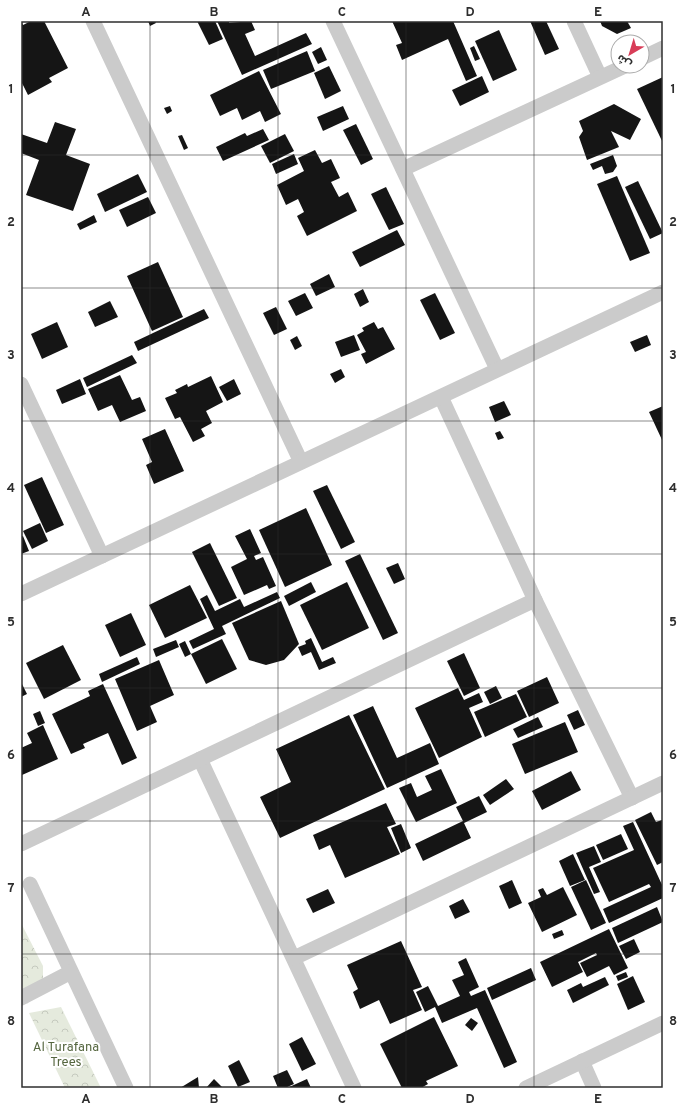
<svg xmlns="http://www.w3.org/2000/svg" width="684" height="1109" viewBox="0 0 684 1109" font-family="Overpass,'Noto Sans Arabic',sans-serif">
<style>
.forest{fill:url(#forest-crowns)}
.building{fill:#151515}
.lines{fill:none;stroke-linecap:round;stroke-linejoin:round}
.street{stroke:#cbcbcb;stroke-width:15}
.grid{fill:none;stroke:#2e2e2e;stroke-width:1;stroke-opacity:0.55}
.labels{text-anchor:middle;stroke-width:4;stroke-linejoin:round;paint-order:stroke}
.park-label{font-size:13px;fill:#55663f;stroke:#fff}
.neatline{fill:none;stroke:#2e2e2e;stroke-width:1.5}
.grid-label{font-size:13px;text-anchor:middle;font-weight:bold;fill:#2e2e2e}
</style>
<defs>
<pattern id="forest-crowns" width="20" height="18" patternUnits="userSpaceOnUse"><rect width="20" height="18" fill="#e5eadd"/><path d="M2 6a3 3 0 1 1 6 0M12 15a3 3 0 1 1 6 0" fill="none" stroke="#c5c9be"/></pattern>
</defs>
<rect width="100%" height="100%" fill="#fff"/>
<g class="forest">
<polygon points="21,923 43,966 43,985 27,1004 21,989"/>
<polygon points="61,1007 101,1088 65,1088 29,1013"/>
</g>
<g class="building">
<polygon points="21,21 23,25 31,21 44,21 68,68 49,78 52,82 28,95 21,81"/>
<polygon points="148,21 155,21 156,23 150,26"/>
<polygon points="197,21 215,21 223,39 209,45"/>
<polygon points="217,21 229,21 229,23 251,21 255,30 245,34 255,56 306,33 312,44 242,75"/>
<polygon points="392,21 453,21 477,76 466,81 448,39 402,60 396,45 402,43"/>
<polygon points="530,21 546,21 559,49 545,55"/>
<polygon points="600,21 627,21 631,28 617,34 602,26"/>
<polygon points="499,30 517,70 493,81 475,41"/>
<polygon points="474,46 480,59 475,61 470,48"/>
<polygon points="321,47 327,60 318,64 312,52"/>
<polygon points="307,51 315,71 271,89 263,70"/>
<polygon points="329,66 341,91 325,99 314,73"/>
<polygon points="259,71 281,114 265,122 260,111 242,120 237,108 220,116 210,95"/>
<polygon points="482,76 489,92 460,106 452,90"/>
<polygon points="663,77 663,143 637,89"/>
<polygon points="614,104 641,119 630,140 611,131 619,147 587,160 579,137 583,131 579,121"/>
<polygon points="170,106 172,111 167,114 164,108"/>
<polygon points="343,106 349,119 323,131 317,117"/>
<polygon points="55,122 76,129 66,155 90,164 73,211 26,195 39,160 21,153 21,134 47,143"/>
<polygon points="356,124 373,159 361,165 343,130"/>
<polygon points="263,129 269,140 223,161 216,147 245,133 247,136"/>
<polygon points="285,134 294,151 270,163 261,146"/>
<polygon points="182,135 188,148 184,150 178,136"/>
<polygon points="315,150 322,163 331,159 340,178 331,182 339,197 348,192 357,211 307,236 297,216 304,212 298,199 286,205 277,185 304,171 298,158"/>
<polygon points="294,154 298,164 276,174 272,164"/>
<polygon points="613,155 617,166 613,172 605,174 602,166 593,170 590,164"/>
<polygon points="138,174 147,192 105,212 97,194"/>
<polygon points="617,176 650,253 630,261 597,184"/>
<polygon points="638,181 663,233 650,239 625,187"/>
<polygon points="386,187 404,224 389,230 371,194"/>
<polygon points="148,197 156,213 127,227 119,210"/>
<polygon points="94,215 97,222 80,230 77,224"/>
<polygon points="397,230 405,245 360,267 352,252"/>
<polygon points="158,262 183,317 152,331 127,276"/>
<polygon points="329,274 335,287 316,296 310,284"/>
<polygon points="363,289 369,302 360,307 354,294"/>
<polygon points="305,293 313,308 296,316 288,301"/>
<polygon points="435,293 455,333 440,340 420,300"/>
<polygon points="110,301 118,317 95,327 88,312"/>
<polygon points="276,307 287,329 274,335 263,313"/>
<polygon points="204,309 209,318 138,351 134,342"/>
<polygon points="57,322 68,347 42,359 31,334"/>
<polygon points="374,322 378,329 383,327 395,349 366,364 361,354 366,352 357,335 364,331 362,328"/>
<polygon points="354,335 360,350 341,357 335,342"/>
<polygon points="647,335 651,345 635,352 630,342"/>
<polygon points="297,336 302,346 295,350 290,340"/>
<polygon points="132,355 137,363 87,387 83,378"/>
<polygon points="341,369 345,377 335,383 330,374"/>
<polygon points="120,375 132,400 140,397 146,411 120,422 112,405 98,411 88,389"/>
<polygon points="211,376 223,402 206,411 212,423 201,429 205,436 193,442 180,417 175,419 165,398 177,393 175,390 187,384 188,387"/>
<polygon points="80,379 86,394 62,404 56,390"/>
<polygon points="234,379 241,394 227,401 219,387"/>
<polygon points="504,401 511,415 495,422 489,407"/>
<polygon points="663,406 663,442 649,412"/>
<polygon points="165,429 184,471 154,484 146,465 152,462 142,439"/>
<polygon points="500,431 504,438 498,440 495,433"/>
<polygon points="42,477 64,525 46,533 24,485"/>
<polygon points="327,485 355,542 341,549 313,491"/>
<polygon points="306,508 332,565 285,587 259,530"/>
<polygon points="40,523 48,541 32,549 23,531"/>
<polygon points="250,529 261,553 254,556 256,560 263,557 276,586 269,589 267,585 244,595 231,567 247,559 235,536"/>
<polygon points="23,536 29,551 21,554 21,537"/>
<polygon points="210,543 237,598 219,606 192,552"/>
<polygon points="360,554 398,633 383,640 345,561"/>
<polygon points="398,563 405,579 394,584 386,568"/>
<polygon points="311,582 316,592 289,606 284,596"/>
<polygon points="347,582 369,628 322,650 300,605"/>
<polygon points="190,585 207,618 165,638 149,605"/>
<polygon points="277,592 280,598 222,626 226,634 193,649 189,641 214,629 200,599 207,595 215,611 240,599 244,607"/>
<polygon points="281,601 299,644 284,660 266,665 249,660 232,623"/>
<polygon points="131,613 146,645 120,657 105,625"/>
<polygon points="311,638 322,662 333,657 336,663 319,670 311,652 302,656 298,647 306,644 305,641"/>
<polygon points="222,639 237,669 206,684 191,654"/>
<polygon points="176,640 179,647 156,657 153,649"/>
<polygon points="185,641 191,654 185,657 179,644"/>
<polygon points="63,645 81,680 44,699 26,663"/>
<polygon points="464,653 480,688 464,696 447,661"/>
<polygon points="137,657 140,664 102,682 99,674"/>
<polygon points="159,660 174,695 150,706 157,722 137,731 115,679"/>
<polygon points="547,677 559,703 529,717 517,691"/>
<polygon points="21,682 27,694 21,697"/>
<polygon points="103,684 137,758 122,765 108,733 83,744 85,748 71,754 52,714 90,696 88,691"/>
<polygon points="496,686 502,698 490,704 484,692"/>
<polygon points="458,688 464,700 479,693 483,702 469,708 482,737 439,758 415,708"/>
<polygon points="516,694 527,717 485,737 474,712"/>
<polygon points="373,706 397,758 430,743 439,764 387,788 353,715"/>
<polygon points="578,710 585,725 574,730 567,715"/>
<polygon points="40,711 45,723 38,726 33,714"/>
<polygon points="349,715 385,789 280,838 260,797 291,782 276,749"/>
<polygon points="538,717 543,727 518,738 513,729"/>
<polygon points="565,722 578,752 525,774 512,744"/>
<polygon points="43,725 58,759 22,775 21,748 32,743 27,733"/>
<polygon points="441,769 457,803 416,822 399,788 411,783 417,797 432,790 425,776"/>
<polygon points="571,771 581,790 542,810 532,791"/>
<polygon points="506,779 514,789 490,805 483,795"/>
<polygon points="479,796 487,812 464,823 471,838 423,861 415,844 463,821 456,807"/>
<polygon points="386,803 396,824 387,827 400,854 345,878 330,845 319,850 313,835"/>
<polygon points="651,812 656,822 662,820 663,822 663,862 657,865 635,820"/>
<polygon points="633,822 663,887 663,898 609,923 603,909 651,887 649,884 609,902 593,868 634,850 623,826"/>
<polygon points="401,824 411,848 401,853 391,828"/>
<polygon points="621,834 628,849 603,860 596,845"/>
<polygon points="594,846 601,862 589,867 600,892 594,894 576,853"/>
<polygon points="573,854 585,880 570,886 559,861"/>
<polygon points="512,880 522,903 509,909 499,886"/>
<polygon points="586,880 606,923 591,930 571,887"/>
<polygon points="563,887 577,915 542,932 528,903 541,897 538,890 543,888 547,895"/>
<polygon points="328,889 335,903 313,913 306,899"/>
<polygon points="463,899 470,912 455,919 449,906"/>
<polygon points="657,907 663,922 618,943 612,928"/>
<polygon points="609,929 628,968 614,975 609,966 587,977 580,963 597,955 596,953 578,962 583,972 552,987 540,962"/>
<polygon points="562,930 564,935 554,939 552,934"/>
<polygon points="634,939 640,952 626,959 619,946"/>
<polygon points="401,941 422,987 413,990 422,1010 390,1024 379,1000 360,1009 353,992 358,989 347,965"/>
<polygon points="466,958 479,987 469,992 471,996 485,990 517,1062 504,1068 477,1008 442,1023 435,1007 425,1012 416,992 428,986 438,1006 460,996 452,980 464,975 458,962"/>
<polygon points="531,968 536,980 492,1000 487,988"/>
<polygon points="626,972 628,977 618,981 616,976"/>
<polygon points="633,976 645,1002 628,1010 617,984"/>
<polygon points="605,977 609,985 573,1003 567,990 581,983 583,987"/>
<polygon points="434,1017 458,1066 426,1081 428,1084 421,1088 402,1088 380,1044"/>
<polygon points="471,1018 478,1023 472,1031 465,1025"/>
<polygon points="302,1037 316,1064 302,1071 289,1044"/>
<polygon points="239,1060 250,1082 238,1087 228,1066"/>
<polygon points="287,1070 294,1084 285,1088 278,1088 273,1076"/>
<polygon points="198,1077 199,1088 180,1088"/>
<polygon points="214,1079 223,1088 206,1088"/>
<polygon points="307,1079 311,1088 287,1088"/>
</g>
<g class="lines">
<g class="street">
<polyline points="93,21 301,462"/>
<polyline points="333,21 497,369"/>
<polyline points="574,21 600,77"/>
<polyline points="642,58 663,48"/>
<polyline points="403,169 625,66"/>
<polyline points="21,384 102,556"/>
<polyline points="441,397 535,600 632,798"/>
<polyline points="21,594 663,292"/>
<polyline points="200,759 354,1088"/>
<polyline points="21,844 535,600"/>
<polyline points="30,884 126,1088"/>
<polyline points="294,958 663,783"/>
<polyline points="21,998 71,972"/>
<polyline points="582,1061 594,1088"/>
<polyline points="526,1088 663,1023"/>
</g>
</g>
<path class="grid" d="M150 21V1088M278 21V1088M406 21V1088M534 21V1088M21 155H663M21 288H663M21 421H663M21 554H663M21 688H663M21 821H663M21 954H663"/>
<g class="labels">
<g class="park-label">
<text x="66" y="1051">Al Turafana<tspan x="66" dy="15">Trees</tspan></text>
</g>
</g>
<rect width="684" height="1109" fill="none" stroke="#ffffff" stroke-width="44"/>
<g transform="translate(630 54) rotate(218)"><circle r="19" fill="#ffffff" stroke="#ababab"/>
<path d="M0-3L7 15L0 10L-7 15Z" fill="#d83d58"/>
<text y="-6" font-size="11" font-weight="bold" text-anchor="middle" fill="#2e2e2e">ش</text>
</g>
<rect x="22" y="22" width="640" height="1065" class="neatline"/>
<g class="grid-label">
<text x="86" y="16">A</text>
<text x="214" y="16">B</text>
<text x="342" y="16">C</text>
<text x="470" y="16">D</text>
<text x="598" y="16">E</text>
<text x="11" y="93">1</text>
<text x="673" y="93">1</text>
<text x="11" y="226">2</text>
<text x="673" y="226">2</text>
<text x="11" y="359">3</text>
<text x="673" y="359">3</text>
<text x="11" y="492">4</text>
<text x="673" y="492">4</text>
<text x="11" y="626">5</text>
<text x="673" y="626">5</text>
<text x="11" y="759">6</text>
<text x="673" y="759">6</text>
<text x="11" y="892">7</text>
<text x="673" y="892">7</text>
<text x="11" y="1025">8</text>
<text x="673" y="1025">8</text>
<text x="86" y="1103">A</text>
<text x="214" y="1103">B</text>
<text x="342" y="1103">C</text>
<text x="470" y="1103">D</text>
<text x="598" y="1103">E</text>
</g>
</svg>
